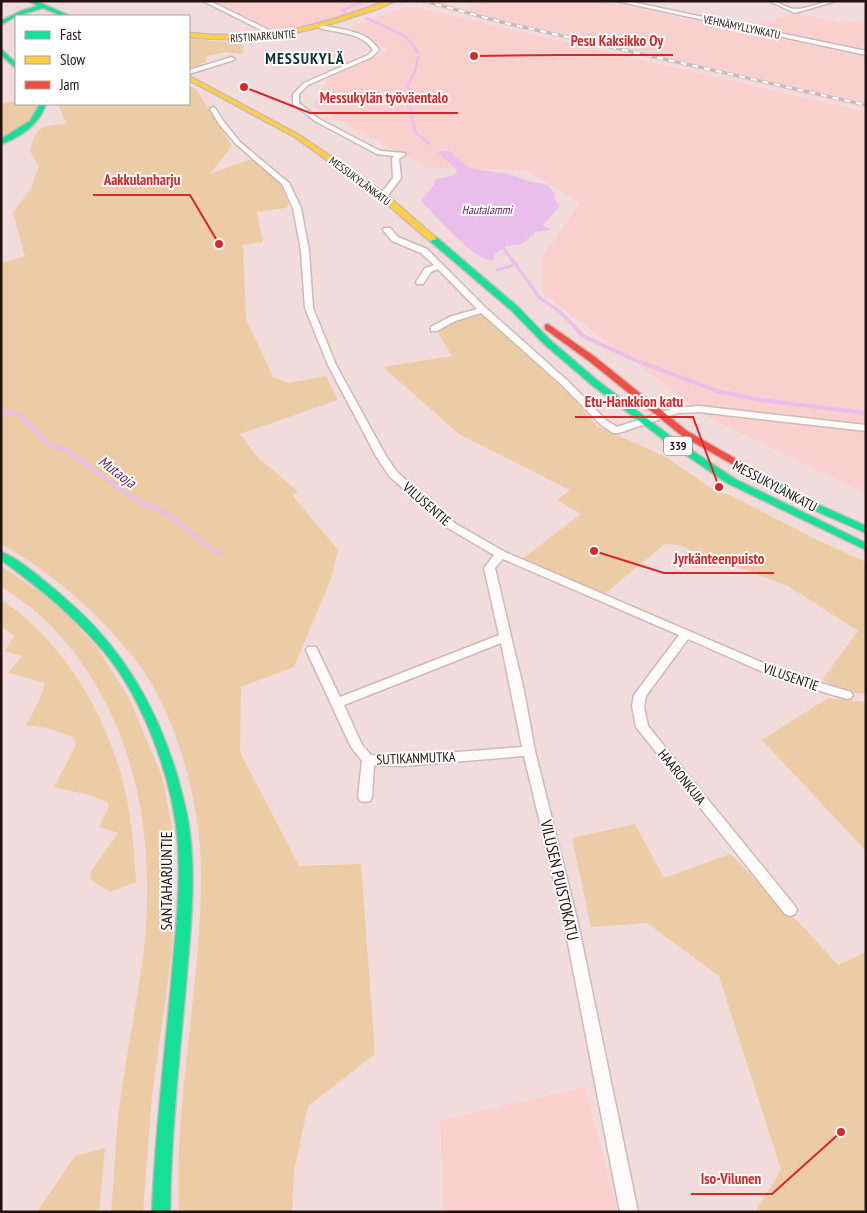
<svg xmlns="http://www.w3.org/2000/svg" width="867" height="1213" viewBox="0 0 867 1213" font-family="'PT Sans Narrow',sans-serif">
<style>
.built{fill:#f9d0ce}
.green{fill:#ebcca5}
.water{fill:#eabeea}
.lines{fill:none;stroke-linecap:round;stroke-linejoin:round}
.stream-far2{stroke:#eabeea;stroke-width:2.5}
.stream-far1{stroke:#eabeea;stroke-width:3}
.stream{stroke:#eabeea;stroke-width:4}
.street-casing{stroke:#cbb9b8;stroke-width:3}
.fast-casing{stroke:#cbb9b8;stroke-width:3}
.slow-casing{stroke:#cbb9b8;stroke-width:3}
.jam-casing{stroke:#cbb9b8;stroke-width:3}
.street{fill:#fdfafa;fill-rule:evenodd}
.fast{fill:#16e098;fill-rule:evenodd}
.slow{fill:#ffcf43;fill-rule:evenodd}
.jam{fill:#f24e42;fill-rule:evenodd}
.rail-casing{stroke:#c1bbbb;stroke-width:3}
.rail{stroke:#fff;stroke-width:2;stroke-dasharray:6;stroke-linecap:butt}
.labels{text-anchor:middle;stroke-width:4;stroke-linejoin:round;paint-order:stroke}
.far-street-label{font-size:11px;fill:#221211;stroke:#fff}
.far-water-label{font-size:12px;font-style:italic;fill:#5e1f69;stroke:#fff}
.shield{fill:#fff;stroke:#645958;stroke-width:1}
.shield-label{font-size:12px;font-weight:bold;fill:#221211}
.street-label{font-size:14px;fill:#221211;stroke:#fff}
.water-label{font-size:15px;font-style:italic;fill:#5e1f69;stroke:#fff}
.far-district-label{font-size:16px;font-weight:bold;letter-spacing:1px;fill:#0f3234;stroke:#fff}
.near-street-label{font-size:16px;fill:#221211;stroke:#fff}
.leader{fill:none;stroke:#d62828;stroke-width:2}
.callout-dot{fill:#d62828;stroke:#fff;stroke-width:2}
.callout-label{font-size:15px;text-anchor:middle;font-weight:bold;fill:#d62828;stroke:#fff;stroke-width:4;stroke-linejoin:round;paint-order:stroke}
</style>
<rect width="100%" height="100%" fill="#f2dcdb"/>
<g class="built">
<polygon points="212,1 362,1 367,3 366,6 311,26 279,33"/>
<polygon points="416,1 439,1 466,9 487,1 600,1 866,57 866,108 501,24"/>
<polygon points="410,6 866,112 866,494 708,417 543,294 542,257 580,203 526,170 428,168 313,106 328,79 388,50 350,28 375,17"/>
<polygon points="794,13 848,24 866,18 866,51 751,27"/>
<polygon points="585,1087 618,1212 444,1212 440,1121"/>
</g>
<g class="green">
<polygon points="189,39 241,43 244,52 240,54 226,52 207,56 206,62 189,69"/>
<path d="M189 86 196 89 232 146 210 174 251 159 280 183 289 204 286 208 257 212 263 242 243 245 246 319 273 377 289 383 326 376 338 400 240 434 258 458 298 491 293 496 338 550 332 576 294 667 241 687 240 752 299 866 361 864 375 1054 308 1106 294 1171 292 1212H179C174 1099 201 988 201 876 202 809 178 716 137 662 100 614 54 574 1 544V263L25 256 13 213 31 188 39 166 30 151C36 126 42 125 66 124L58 104H189Z"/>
<path d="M16 101V104H39C39 121 14 132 1 139V104Z"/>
<polygon points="480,313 568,393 597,426 666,457 715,491 730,495 817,540 866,562 866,694 850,692 822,680 858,631 788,586 678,545 665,544 603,595 522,559 581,514 557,500 570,490 459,434 383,367 452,356 437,331 463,318"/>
<path d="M1 566 41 593 70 618 98 649 129 698 162 776 172 827 174 893 172 952 152 1096 143 1212H111C114 1180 115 1149 118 1118 125 1054 141 991 146 927 153 817 130 711 54 629 39 612 19 599 1 586Z"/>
<path d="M1 599C65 643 108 716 125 791 132 820 134 851 136 882L110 892 91 880 90 873 118 833 99 827 109 806 107 802 93 796 54 787 76 745 73 737 47 728 26 725 40 699 45 683 8 673 22 656 5 651 14 636 1 626Z"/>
<polygon points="828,698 866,702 866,851 762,740"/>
<polygon points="635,824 664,878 730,854 807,931 838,965 866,952 866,1212 755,1212 781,1170 719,976 647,923 591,927 572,838"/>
<polygon points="105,1148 99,1212 37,1212 75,1156"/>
</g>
<path class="water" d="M441 151H449L469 168 509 174 528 181 548 185 555 194 554 198 560 206 543 225 551 230 536 232 522 244 506 246 495 254 493 261C473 260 436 216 421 201L434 185 436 179 452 176 457 173 456 169 438 153Z"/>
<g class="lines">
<g class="stream-far2">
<polyline points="345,12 342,10 364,1"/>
<polyline points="366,18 405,36 419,53"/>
<polyline points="418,57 415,71 408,85 412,120 416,133 430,144"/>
</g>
<g class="stream-far1">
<polyline points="504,249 540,298 560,312 574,326"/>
<polyline points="497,270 517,264"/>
</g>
<g class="stream">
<polyline points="573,325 583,336 635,360 717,391 760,400 866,413"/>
<polyline points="1,411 20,415 52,447 64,448 134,499 167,514 220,555"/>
</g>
<g class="street-casing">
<g id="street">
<polygon points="203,1 210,1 273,32 276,38 271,39 269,34"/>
<polygon points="616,1 627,1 866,51 866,55"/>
<path d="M769 1C779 1 787 9 796 9 808 9 822 1 836 1L795 13Z"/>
<path d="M321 25C342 30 367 30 379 50L372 57 308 85 299 94V103L319 119 380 151 405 153V155L399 159 401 178 386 198 379 196 393 178 392 158 394 156 377 154 315 121 293 104V94L304 83 368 55 373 50C362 32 337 33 319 28Z"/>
<polygon points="232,57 235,59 234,60 189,74 189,70"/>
<path d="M213 107 215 108 224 122 240 142 289 183 301 208 309 251 313 308 336 365 386 456 397 472 456 524 505 552 787 673 851 692 853 695 851 698 847 699 779 679 688 639 646 696 644 706 648 726 795 906 797 910 795 914 790 916 785 914 636 727 632 706 634 695 679 635 503 559 495 568 524 691 535 751 578 923 638 1212H620L564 923 524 756 404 766 374 765 372 797 370 801 365 802 360 801 358 797 362 761 351 747 306 650 308 647H316L340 697 499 635 484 568 494 555 448 528 389 476 376 456 328 365 305 308 301 251 293 208 282 184 236 144 219 124 210 109ZM501 643 522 747 404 756 371 755 362 745 344 705Z"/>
<polygon points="384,228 390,228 398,237 427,249 486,308 569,382 606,420 617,427 674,408 699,406 866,425 866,431 699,412 678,413 619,433 613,433 600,424 563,386 481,313 455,321 437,331 431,331 431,327 449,317 477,309 438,269 431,272 423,284 417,284 416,282 425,268 434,265 421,253 392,241 383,230"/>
</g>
</g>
<g class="fast-casing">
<g id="fast">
<polygon points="29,1 36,1 70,16 63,16 43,8 16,16 1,25 1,21 21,11 38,6"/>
<polygon points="1,49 16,63 16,68 1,55"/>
<path d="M40 104H46C39 124 21 137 1 144V139L30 121Z"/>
<polygon points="430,237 436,237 518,307 550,340 598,381 670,436 735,479 866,543 866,550 727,483 664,440 592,385 544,344 512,311 430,241"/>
<polygon points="740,462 815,503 866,526 866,533 807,507 737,467 735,465"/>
<path d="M1 552C19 557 64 597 79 611 127 656 158 712 177 775 182 794 188 814 190 834 196 884 190 935 186 985 179 1061 171 1136 170 1212H152C155 1136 164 1061 171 985 175 936 182 884 177 834 171 775 143 699 105 653 75 617 40 588 1 560Z"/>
</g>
</g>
<g class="slow-casing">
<g id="slow">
<path d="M386 1H394C383 8 368 12 355 16 298 36 249 43 189 37V33C267 41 314 28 386 1Z"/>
<polygon points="189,76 299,135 386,194 437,239 430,241 380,198 295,137 189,80"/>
</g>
</g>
<g class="jam-casing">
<polygon id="jam" points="548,324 595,357 687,431 743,463 745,465 743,467 737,467 681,435 589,361 545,329 545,325"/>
</g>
<use href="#street" class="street"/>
<use href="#fast" class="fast"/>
<use href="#slow" class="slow"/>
<use href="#jam" class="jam"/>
<g class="rail-casing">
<polyline id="rail" points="424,1 501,22 866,105"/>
</g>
<use href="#rail" class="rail"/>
</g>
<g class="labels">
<g class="far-street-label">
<text transform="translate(742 27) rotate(12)" y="4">VEHNÄMYLLYNKATU</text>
<text transform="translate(263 36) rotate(-4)" y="4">RISTINARKUNTIE</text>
<text transform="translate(360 181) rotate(37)" y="4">MESSUKYLÄNKATU</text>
</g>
<g class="far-water-label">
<text x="487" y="214">Hautalammi</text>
</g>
<rect class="shield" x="664" y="436.5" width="28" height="19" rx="4"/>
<g class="shield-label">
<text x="678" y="450">339</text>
</g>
<g class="street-label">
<text transform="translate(775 486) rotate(28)" y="5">MESSUKYLÄNKATU</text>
<text transform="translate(427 504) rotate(41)" y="5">VILUSENTIE</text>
<text transform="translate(791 677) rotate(19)" y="5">VILUSENTIE</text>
<text transform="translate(416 758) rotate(-2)" y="5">SUTIKANMUTKA</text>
<text transform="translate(682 777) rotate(51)" y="5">HAARONKUJA</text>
</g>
<g class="water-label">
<text transform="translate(117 472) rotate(37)" y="5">Mutaoja</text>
</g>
<g class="far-district-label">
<text x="305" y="64">MESSUKYLÄ</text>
</g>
<g class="near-street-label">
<text transform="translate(560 880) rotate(77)" y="6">VILUSEN PUISTOKATU</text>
<text transform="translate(166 881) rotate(-90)" y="6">SANTAHARJUNTIE</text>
</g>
</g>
<path class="leader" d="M474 56L560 55H673M244 87L310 113H458M219 244L190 195H93M719 487L693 417H575M594 551L664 573H774M841 1132L772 1194H691"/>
<g class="callout-dot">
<circle cx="474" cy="56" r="5"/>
<circle cx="244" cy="87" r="5"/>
<circle cx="219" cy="244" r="5"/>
<circle cx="719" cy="487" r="5"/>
<circle cx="594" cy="551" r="5"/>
<circle cx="841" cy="1132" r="5"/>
</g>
<g class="callout-label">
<text x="617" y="46">Pesu Kaksikko Oy</text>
<text x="384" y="103">Messukylän työväentalo</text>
<text x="142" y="185">Aakkulanharju</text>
<text x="634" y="407">Etu-Hankkion katu</text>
<text x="719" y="564">Jyrkänteenpuisto</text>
<text x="731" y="1184">Iso-Vilunen</text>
</g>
<rect width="867" height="1213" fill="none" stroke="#221211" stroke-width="5"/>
<rect x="15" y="15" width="175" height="90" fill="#ffffff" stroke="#a7a0a0"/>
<rect x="25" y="31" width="25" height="8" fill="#16e098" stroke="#a7a0a0"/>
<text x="60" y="40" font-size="15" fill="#221211">Fast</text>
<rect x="25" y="56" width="25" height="8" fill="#ffcf43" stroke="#a7a0a0"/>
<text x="60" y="65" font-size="15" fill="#221211">Slow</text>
<rect x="25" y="81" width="25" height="8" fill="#f24e42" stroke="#a7a0a0"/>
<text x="60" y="90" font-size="15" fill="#221211">Jam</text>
</svg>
